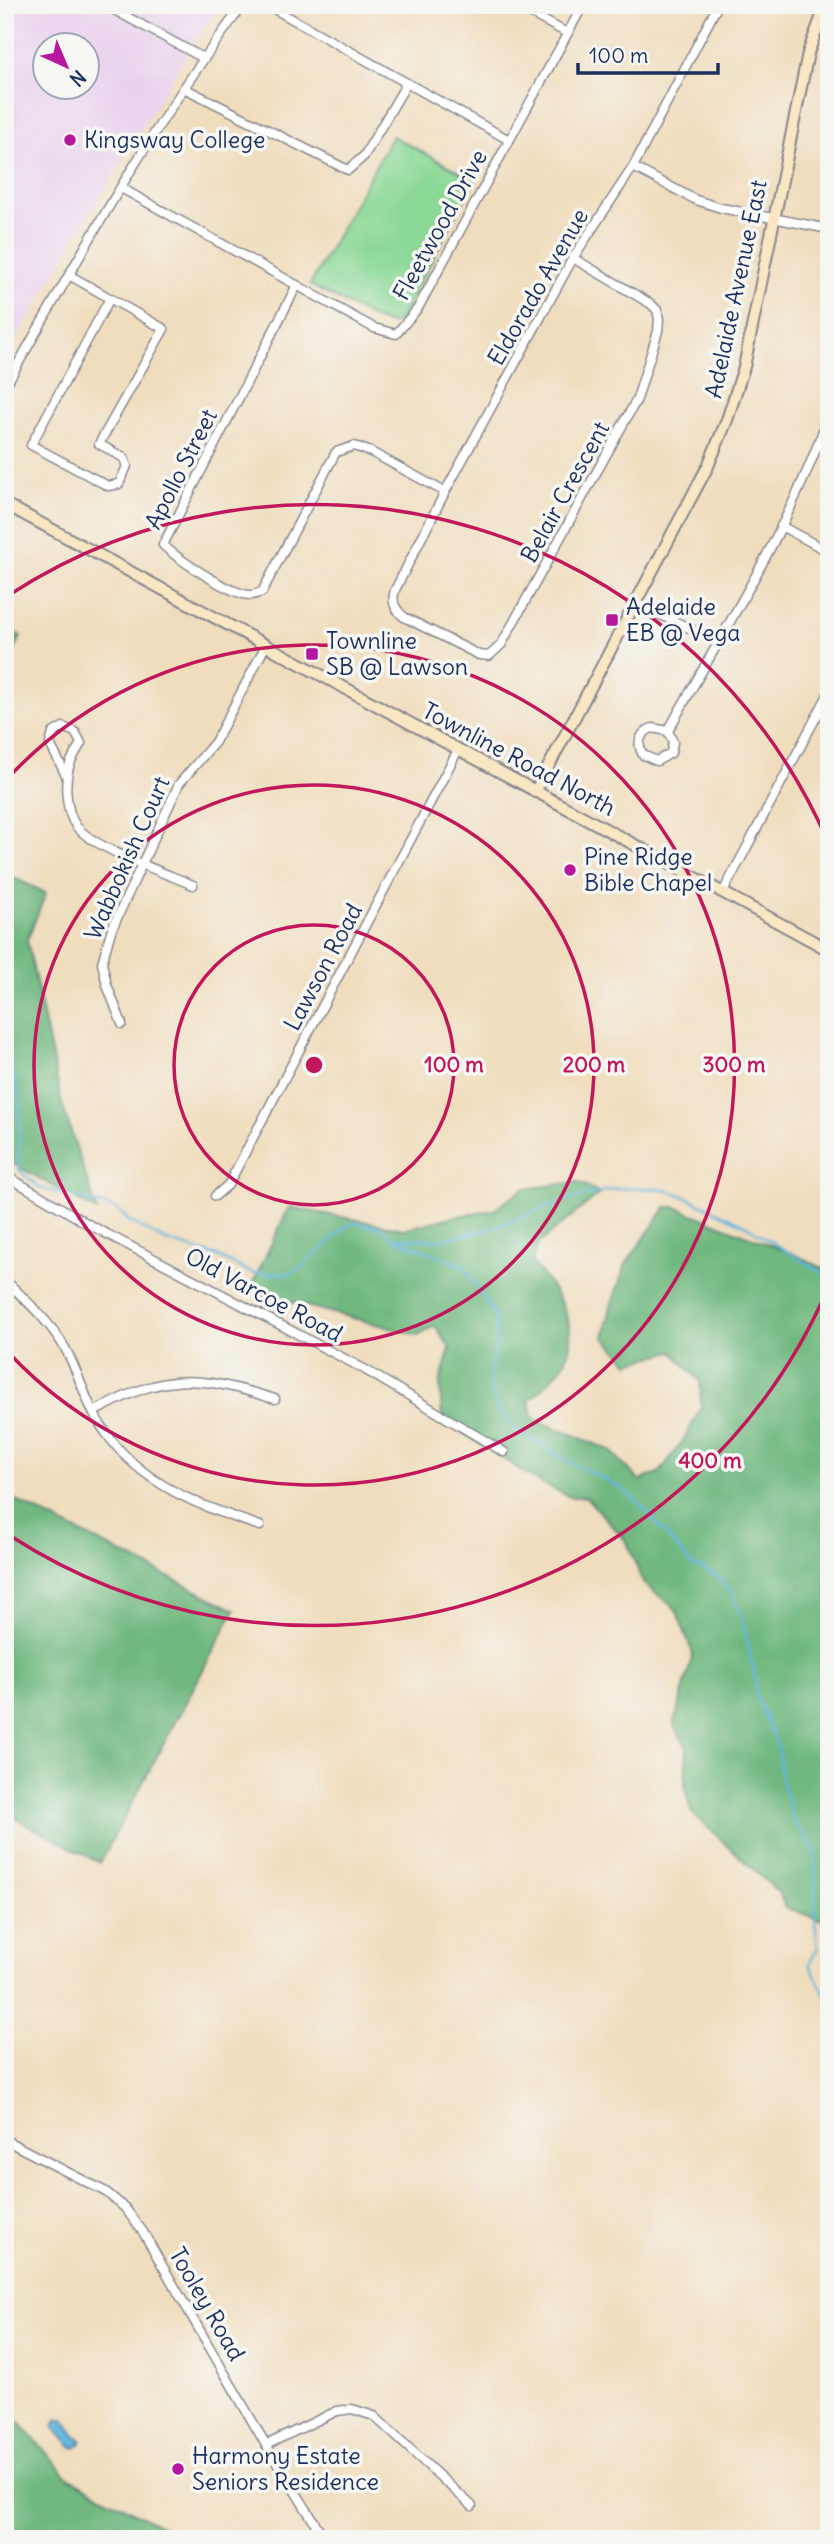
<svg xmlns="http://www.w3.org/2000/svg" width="834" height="2544" viewBox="0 0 834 2544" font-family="Delius,sans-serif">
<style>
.built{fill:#e9d2ed;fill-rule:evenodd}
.green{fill:#8bd896;stroke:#53847a;stroke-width:2}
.forest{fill:#70b87f;stroke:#46746e;stroke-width:2}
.water{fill:#62b5dd;stroke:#3e729e;stroke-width:2}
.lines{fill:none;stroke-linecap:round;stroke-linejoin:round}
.stream{stroke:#62b5dd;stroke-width:2.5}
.street-casing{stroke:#86868e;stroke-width:11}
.secondary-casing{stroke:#86868e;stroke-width:14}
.street{stroke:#fff;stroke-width:8}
.secondary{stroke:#f9e7c3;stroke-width:10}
.ring{fill:none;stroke:#c2185b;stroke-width:3.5}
.poi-dot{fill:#b5179e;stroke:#f6f6f2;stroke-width:2.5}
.labels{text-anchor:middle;stroke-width:7;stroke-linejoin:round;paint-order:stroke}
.poi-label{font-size:23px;fill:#1b2f5e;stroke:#f6f6f2;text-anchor:start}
.street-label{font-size:23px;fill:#1b2f5e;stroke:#f6f6f2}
.centre{fill:#c2185b;stroke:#f6f6f2;stroke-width:3.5}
.ring-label{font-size:21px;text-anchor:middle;font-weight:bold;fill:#c2185b;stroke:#f6f6f2;stroke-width:7;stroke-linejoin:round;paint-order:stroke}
</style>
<rect width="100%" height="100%" fill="#f6f6f2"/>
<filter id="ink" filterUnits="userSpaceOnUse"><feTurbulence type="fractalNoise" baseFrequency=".0143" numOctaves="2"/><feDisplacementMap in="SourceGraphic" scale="14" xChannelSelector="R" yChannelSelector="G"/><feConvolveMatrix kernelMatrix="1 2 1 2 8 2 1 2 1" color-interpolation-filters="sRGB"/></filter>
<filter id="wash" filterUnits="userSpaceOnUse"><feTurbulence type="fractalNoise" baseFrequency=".00686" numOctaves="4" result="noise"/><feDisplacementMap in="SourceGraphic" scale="28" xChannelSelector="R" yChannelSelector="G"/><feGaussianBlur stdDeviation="1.57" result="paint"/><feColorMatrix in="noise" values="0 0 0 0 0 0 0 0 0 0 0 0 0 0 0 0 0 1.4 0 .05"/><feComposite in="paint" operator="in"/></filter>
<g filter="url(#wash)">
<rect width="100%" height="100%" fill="#f0ddbd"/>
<path class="built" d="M5 5H220L204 26 78 233 5 360ZM46 46H88V88H46Z"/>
<polygon class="green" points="392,136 475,180 401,318 393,324 379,321 310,285"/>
<g class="forest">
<polygon points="5,628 21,636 5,671"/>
<polygon points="5,828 10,876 46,893 27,940 62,1104 97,1211 5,1159"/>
<path d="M578 1182 600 1193 538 1244 532 1262C556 1290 584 1329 563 1365 555 1378 540 1390 529 1401L534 1419 610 1450 640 1481 660 1472 684 1439 701 1408 700 1381 672 1351 629 1363 604 1337 611 1306 626 1264 666 1207H675L791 1253 829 1271V1922L786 1908 778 1892 691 1812 685 1787 687 1748 674 1725 693 1654 676 1609 643 1583 627 1542 586 1497H570L537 1481 442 1419 440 1383 450 1348 435 1326 418 1335 249 1291 289 1207 404 1229 456 1216 494 1210 523 1189Z"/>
<polygon points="5,1495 235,1610 100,1863 5,1813"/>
<polygon points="5,2406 68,2477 185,2539 5,2539"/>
</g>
<polygon class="water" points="58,2419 64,2419 75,2435 81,2439 81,2444 76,2448 73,2447 53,2427"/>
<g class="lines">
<g class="stream">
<polyline points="5,1036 20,1103 19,1170 40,1188 117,1209 129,1221 166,1241 214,1255 252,1273 286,1274 298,1270 348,1225 355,1223 380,1227 393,1238 464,1266 495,1316 497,1345 490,1368 491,1388 497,1408 514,1428 554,1454 623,1489 641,1505 691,1564 715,1575 729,1588 740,1612 756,1681 756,1695 779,1750 780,1774 794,1822 815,1849 815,1920 818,1948 809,1964 829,2002"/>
<polyline points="396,1238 436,1240 487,1230 567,1199 615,1189 656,1188 679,1194 743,1224 829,1277"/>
</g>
</g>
</g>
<g filter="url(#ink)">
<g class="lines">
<g class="street-casing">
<g id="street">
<polyline points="105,5 203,58"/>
<polyline points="267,5 509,140"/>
<polyline points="515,5 567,33"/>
<polyline points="184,88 348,170 364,156 407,83"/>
<polyline points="633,167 696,200 721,208 829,229"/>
<polyline points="121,188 374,328 396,334 418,308 583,5"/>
<path d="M573 258 651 304 657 310 659 319 658 331 637 399 501 645 489 656 479 655 404 617C395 609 391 602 395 590L445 492 573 258 633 167 718 5"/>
<polyline points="69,275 164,329 99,444 124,458 127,466 119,484 108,486 31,445 110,298"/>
<path d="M297 285 163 545C177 558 232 596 251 595 255 595 258 593 262 592L336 452 354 446 371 452 445 492"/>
<path d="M5 387C79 257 152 125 243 5"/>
<polyline points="781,526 829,552"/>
<polyline points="635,603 717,641"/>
<path d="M668 731 652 728C640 733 636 743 643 755L657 761 671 753 673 742 668 731C725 628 791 526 829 414"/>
<path d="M67 777 50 744 53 733 63 727 75 732 81 743C77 751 71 759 69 767 64 783 66 812 76 826 93 848 165 873 193 885"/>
<polyline points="723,892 829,693"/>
<polyline points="122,1024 107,985 102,963 111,931 179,784 215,742 266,645"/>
<polyline points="5,1175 88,1224 364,1369 504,1452"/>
<polyline points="215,1196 228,1185 458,750"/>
<path d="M5 1280C27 1301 50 1322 65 1348 80 1375 86 1405 104 1430 141 1485 200 1506 260 1526"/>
<path d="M93 1412C112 1403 132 1391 153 1386 196 1374 234 1387 275 1399"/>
<polyline points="5,2140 106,2192 125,2208 143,2232 266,2445 325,2539"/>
<polyline points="266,2445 337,2411 352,2409 374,2416 472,2506"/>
</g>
</g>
<g class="secondary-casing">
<g id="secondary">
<polyline points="5,504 829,950"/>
<polyline points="535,792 708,466 727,420 744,367 808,53 826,5"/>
</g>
</g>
<use href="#street" class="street"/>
<use href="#secondary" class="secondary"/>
</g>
</g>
<g class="ring">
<circle cx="314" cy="1065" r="140"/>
<circle cx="314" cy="1065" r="280"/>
<path d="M7 779A420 420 0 1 1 7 1351"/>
<path d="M828 1288A560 560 0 0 1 9 1535M9 595A560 560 0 0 1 828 842"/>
</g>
<g class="poi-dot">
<circle cx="70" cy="140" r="7"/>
<rect x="605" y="613" width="14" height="14" rx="3.5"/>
<rect x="305" y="647" width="14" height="14" rx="3.5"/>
<circle cx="570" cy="870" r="7"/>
<circle cx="178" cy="2469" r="7"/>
</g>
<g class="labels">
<g class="poi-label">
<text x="84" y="148">Kingsway College</text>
<text x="626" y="615">Adelaide<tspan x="626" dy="26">EB @ Vega</tspan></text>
<text x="326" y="649">Townline<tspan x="326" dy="26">SB @ Lawson</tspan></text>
<text x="584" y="865">Pine Ridge<tspan x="584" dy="26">Bible Chapel</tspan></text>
<text x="192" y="2464">Harmony Estate<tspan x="192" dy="26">Seniors Residence</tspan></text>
</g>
<g class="street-label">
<text transform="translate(440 225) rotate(-61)" y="8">Fleetwood Drive</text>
<text transform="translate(538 287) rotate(-60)" y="8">Eldorado Avenue</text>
<text transform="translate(736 289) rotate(-78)" y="8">Adelaide Avenue East</text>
<text transform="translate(181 469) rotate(-63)" y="8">Apollo Street</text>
<text transform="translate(565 492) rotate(-61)" y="8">Belair Crescent</text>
<text transform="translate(519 759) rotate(28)" y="8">Townline Road North</text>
<text transform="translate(127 858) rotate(-66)" y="8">Wabbokish Court</text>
<text transform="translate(323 967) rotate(-62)" y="8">Lawson Road</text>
<text transform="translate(264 1295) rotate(28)" y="8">Old Varcoe Road</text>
<text transform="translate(207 2304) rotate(60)" y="8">Tooley Road</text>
</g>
</g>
<circle cx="314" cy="1065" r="10" class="centre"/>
<g class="ring-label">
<text x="454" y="1072">100 m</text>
<text x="594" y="1072">200 m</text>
<text x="734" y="1072">300 m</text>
<text x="710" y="1468">400 m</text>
</g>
<rect width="834" height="2544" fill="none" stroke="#f6f6f2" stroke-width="28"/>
<g transform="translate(66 66) rotate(136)"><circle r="33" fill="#f6f6f2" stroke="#9ea6b7" stroke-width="2"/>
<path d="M0-5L12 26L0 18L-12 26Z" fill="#b5179e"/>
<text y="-10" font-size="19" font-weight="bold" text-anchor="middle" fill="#1b2f5e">N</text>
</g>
<path d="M578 63v10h140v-10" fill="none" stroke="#1b2f5e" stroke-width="3.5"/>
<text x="589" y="63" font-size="21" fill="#1b2f5e" stroke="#f6f6f2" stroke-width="5" paint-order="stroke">100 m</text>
</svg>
